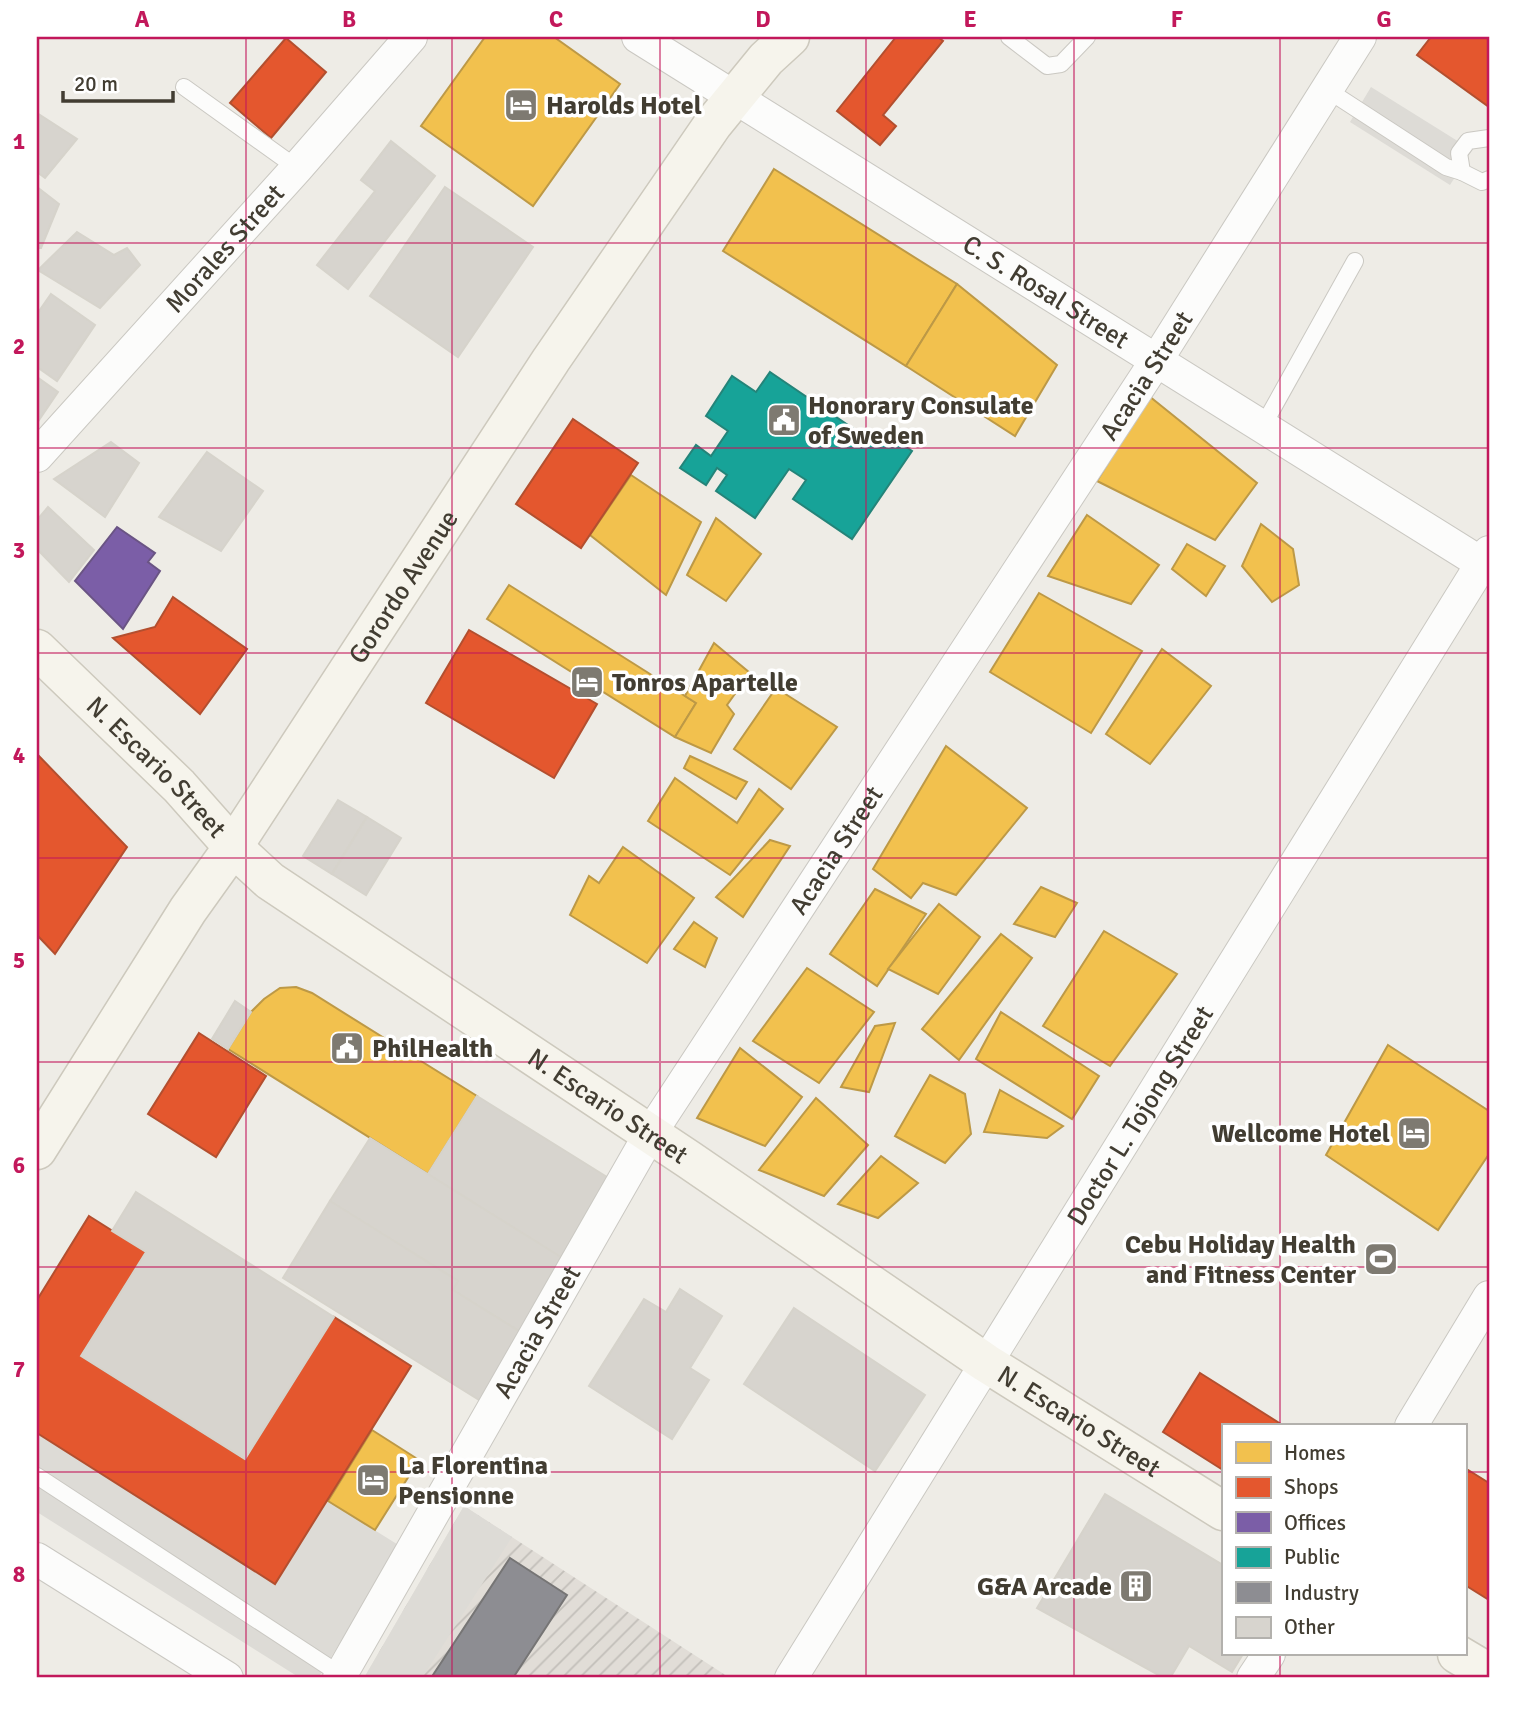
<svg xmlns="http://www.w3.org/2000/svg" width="1526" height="1715" viewBox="0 0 1526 1715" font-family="Signika,sans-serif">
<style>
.industrial{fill:url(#industrial-furrows)}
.parking{fill:#dddbd6}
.homes{fill:#f2c14e;stroke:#bd9946;stroke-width:2}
.shops{fill:#e4572e;stroke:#b34f2f;stroke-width:2}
.offices{fill:#7b5ea7;stroke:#6a5484;stroke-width:2}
.public{fill:#17a398;stroke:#248479;stroke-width:2}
.industry{fill:#8d8d92;stroke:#767575;stroke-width:2}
.building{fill:#d7d4ce;stroke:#d6d3cb;stroke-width:2}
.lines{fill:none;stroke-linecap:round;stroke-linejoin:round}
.service-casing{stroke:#cac8c2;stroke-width:18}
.minor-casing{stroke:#cac8c2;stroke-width:34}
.secondary-casing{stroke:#cdc9bd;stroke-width:41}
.service{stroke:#fcfcfb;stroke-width:16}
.minor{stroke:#fcfcfb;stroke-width:32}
.secondary{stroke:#f6f4ec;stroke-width:38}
.grid{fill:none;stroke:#c2185b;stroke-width:2;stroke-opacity:0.55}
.labels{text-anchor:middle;stroke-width:7;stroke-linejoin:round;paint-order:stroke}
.poi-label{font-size:26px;font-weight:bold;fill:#423d32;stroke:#fff;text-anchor:start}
.street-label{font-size:26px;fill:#423d32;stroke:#fff}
.neatline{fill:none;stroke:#c2185b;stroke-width:2.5}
.grid-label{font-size:23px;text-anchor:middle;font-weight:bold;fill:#c2185b}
</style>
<defs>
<pattern id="industrial-furrows" width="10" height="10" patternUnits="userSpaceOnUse" patternTransform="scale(1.75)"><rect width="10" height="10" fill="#e1ddd7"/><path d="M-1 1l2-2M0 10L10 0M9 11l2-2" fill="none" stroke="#c2bfb9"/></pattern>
</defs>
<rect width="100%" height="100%" fill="#eeece6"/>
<polygon class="industrial" points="464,1506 730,1678 364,1678"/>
<g class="parking">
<polygon points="1371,87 1472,150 1450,185 1350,122"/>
<polygon points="38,1434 275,1584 328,1501 400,1546 318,1678 300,1678 37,1512"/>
<polygon points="464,1506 512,1537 422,1678 364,1678"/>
</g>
<g class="homes">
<polygon points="485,37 554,37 620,84 533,206 421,126"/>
<polygon points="774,169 957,284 906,366 723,251"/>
<polygon points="957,284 1057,365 1015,436 906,366"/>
<polygon points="1149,396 1257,483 1215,540 1097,481"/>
<polygon points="631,475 701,522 666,595 590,535"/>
<polygon points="1087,515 1159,565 1131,604 1048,576"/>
<polygon points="716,518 761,554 726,601 687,575"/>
<polygon points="1261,524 1293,549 1299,585 1272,602 1242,566"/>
<polygon points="1187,544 1225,566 1206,596 1172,569"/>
<polygon points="509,585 696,703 675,737 487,619"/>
<polygon points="1039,593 1142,651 1091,733 990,672"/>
<polygon points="714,643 750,673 727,705 734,714 711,753 675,737 696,703 685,696"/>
<polygon points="1162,649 1211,686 1150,764 1106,734"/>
<polygon points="776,688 837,727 791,789 734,749"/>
<polygon points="946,746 1027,808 956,895 923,883 911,898 873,869"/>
<polygon points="690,756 747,782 736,799 684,768"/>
<polygon points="675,778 737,823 759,789 783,809 730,875 648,821"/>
<polygon points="770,840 790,846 743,917 716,897"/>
<polygon points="623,847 694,898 647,963 570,915 589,876 599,883"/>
<polygon points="1041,887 1077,903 1055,937 1014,924"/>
<polygon points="875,889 926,914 877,986 830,954"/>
<polygon points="939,904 980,937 938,994 888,969"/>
<polygon points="694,922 717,938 705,967 674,949"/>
<polygon points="1104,931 1177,974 1110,1066 1043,1026"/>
<polygon points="1001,934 1032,958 959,1060 922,1029"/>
<polygon points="807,968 874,1012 819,1083 753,1041"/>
<polygon points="296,987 312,993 477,1096 428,1174 228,1049 251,1012 264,999 280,988"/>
<polygon points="1001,1012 1099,1076 1072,1119 976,1059"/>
<polygon points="895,1023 869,1092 841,1087 875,1026"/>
<polygon points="1388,1045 1489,1111 1489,1154 1438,1230 1326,1155"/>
<polygon points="740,1048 802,1097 765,1146 697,1118"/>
<polygon points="930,1075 965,1094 971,1134 945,1163 895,1136"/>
<polygon points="1000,1090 1063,1126 1047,1138 984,1132"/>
<polygon points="816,1098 868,1145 824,1196 759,1170"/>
<polygon points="881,1156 918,1183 878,1218 838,1204"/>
<polygon points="372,1430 419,1460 375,1530 328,1501"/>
</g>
<g class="shops">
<polygon points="896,37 938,37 943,41 883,115 896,126 880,145 837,111"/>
<polygon points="1431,37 1489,37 1489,107 1417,55"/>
<polygon points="286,38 326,72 271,138 230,103"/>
<polygon points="573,419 638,463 581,548 516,504"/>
<polygon points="173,597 247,649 200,714 113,638 155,627"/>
<polygon points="469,630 597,704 554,778 426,703"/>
<polygon points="37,754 127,847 55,954 37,935"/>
<polygon points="199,1033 266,1076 216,1157 148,1114"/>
<polygon points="89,1216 146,1252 81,1356 245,1459 334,1317 411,1366 275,1584 37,1433 37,1300"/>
<polygon points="1200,1373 1284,1426 1223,1426 1223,1470 1163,1432"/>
<polygon points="1465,1468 1489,1483 1489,1600 1465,1585"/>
</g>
<polygon class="offices" points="117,527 155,553 148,562 160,571 123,629 75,581"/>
<polygon class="public" points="770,372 876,444 884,432 912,451 852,539 793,499 806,480 789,469 755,518 716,491 727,475 717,468 706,485 680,468 696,445 711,456 728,431 706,416 732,376 756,392"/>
<polygon class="industry" points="510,1558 567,1595 513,1678 431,1678"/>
<g class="building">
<polygon points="37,113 77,139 45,178 37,172"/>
<polygon points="391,141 435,176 348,289 317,265 375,191 361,180"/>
<polygon points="37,187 59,204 41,248 37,248"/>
<polygon points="445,187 533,247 458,357 370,296"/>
<polygon points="77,232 114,255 127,248 140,265 100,308 38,270"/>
<polygon points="51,294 95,325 57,381 37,367 37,314"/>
<polygon points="37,377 58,392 37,423"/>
<polygon points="111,442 139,463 105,517 54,479"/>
<polygon points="207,452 263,491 221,551 159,517"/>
<polygon points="48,507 94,550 69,582 37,549 37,520"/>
<polygon points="338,800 367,817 332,874 303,856"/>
<polygon points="367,817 401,838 366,895 332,874"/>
<polygon points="235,1001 251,1012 228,1049 212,1039"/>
<polygon points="477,1096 615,1182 567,1261 428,1174"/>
<polygon points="370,1138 567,1261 522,1333 453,1290 458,1281 330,1201"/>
<polygon points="136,1192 334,1317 245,1459 81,1356 146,1252 112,1231"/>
<polygon points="330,1201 458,1281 453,1290 522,1333 481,1401 283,1278"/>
<polygon points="680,1289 722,1316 690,1368 709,1380 672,1439 589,1386 644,1299 666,1312"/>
<polygon points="794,1308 925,1395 875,1471 744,1384"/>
<polygon points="1105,1494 1223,1565 1223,1654 1243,1654 1232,1672 1189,1646 1170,1678 1164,1678 1037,1608"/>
</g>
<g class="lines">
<g class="service-casing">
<g id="service">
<polyline points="1009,37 1047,66 1061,64 1087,37"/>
<polyline points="184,87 297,168"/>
<polyline points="1326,89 1446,167 1462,172"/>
<polyline points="1489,138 1468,141 1459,153 1462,172 1482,182 1489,179"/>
<polyline points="1263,426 1355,261"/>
<polyline points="37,1476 341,1675"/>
</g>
</g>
<g class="minor-casing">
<g id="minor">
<path id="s1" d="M638 37 1489 568"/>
<path id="s2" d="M37 456 297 168 411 37"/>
<polyline points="1411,1426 1489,1297"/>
<polyline points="37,1559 227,1678"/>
<path id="s3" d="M339 1678 650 1134 1156 361 1360 37"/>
<path id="s4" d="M791 1678 1489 552"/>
<polyline points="1253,1678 1269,1654"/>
</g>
</g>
<g class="secondary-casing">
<g id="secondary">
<path id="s5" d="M37 649 179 786 233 847 270 881 688 1159 986 1363 1223 1511"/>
<path id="s6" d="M37 1150 188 910 233 847 551 360 621 258 713 124 766 59 790 37"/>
<polyline points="1457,1654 1489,1673"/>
</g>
</g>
<use href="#service" class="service"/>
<use href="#minor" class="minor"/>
<use href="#secondary" class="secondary"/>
</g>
<path class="grid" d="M246 37V1678M452 37V1678M660 37V1678M866 37V1678M1074 37V1678M1280 37V1426M37 243H1489M37 448H1489M37 653H1489M37 858H1489M37 1062H1489M37 1267H1489M37 1472H1223M1465 1472H1489M1280 1654V1678"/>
<defs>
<g id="hotel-square" transform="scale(1.75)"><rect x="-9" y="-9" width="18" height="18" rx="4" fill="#7e7a71" stroke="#fff"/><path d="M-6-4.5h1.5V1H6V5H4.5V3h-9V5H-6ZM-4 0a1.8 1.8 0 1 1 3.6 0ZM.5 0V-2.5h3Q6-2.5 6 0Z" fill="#fff"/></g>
<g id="civic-square" transform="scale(1.75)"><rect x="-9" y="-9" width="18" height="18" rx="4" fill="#7e7a71" stroke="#fff"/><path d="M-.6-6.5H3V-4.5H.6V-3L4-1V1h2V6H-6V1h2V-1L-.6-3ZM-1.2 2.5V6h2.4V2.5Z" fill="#fff"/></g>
<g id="stadium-square" transform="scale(1.75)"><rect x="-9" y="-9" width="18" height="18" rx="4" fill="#7e7a71" stroke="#fff"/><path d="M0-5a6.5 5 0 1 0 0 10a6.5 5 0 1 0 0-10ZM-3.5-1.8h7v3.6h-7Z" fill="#fff"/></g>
<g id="building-square" transform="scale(1.75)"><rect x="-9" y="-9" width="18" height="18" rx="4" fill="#7e7a71" stroke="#fff"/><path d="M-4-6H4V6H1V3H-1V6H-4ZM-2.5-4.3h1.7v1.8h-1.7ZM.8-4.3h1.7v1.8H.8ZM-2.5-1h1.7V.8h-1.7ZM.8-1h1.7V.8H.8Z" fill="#fff"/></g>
</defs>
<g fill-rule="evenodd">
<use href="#hotel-square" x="521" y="105"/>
<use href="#civic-square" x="784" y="420"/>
<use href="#hotel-square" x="587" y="682"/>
<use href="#civic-square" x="347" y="1048"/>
<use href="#hotel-square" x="1414" y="1133"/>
<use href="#stadium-square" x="1381" y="1259"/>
<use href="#hotel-square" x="373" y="1480"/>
<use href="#building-square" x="1136" y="1586"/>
</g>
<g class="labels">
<g class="poi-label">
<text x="546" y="114">Harolds Hotel</text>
<text x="808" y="414">Honorary Consulate<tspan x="808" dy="30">of Sweden</tspan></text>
<text x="612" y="691">Tonros Apartelle</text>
<text x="372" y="1057">PhilHealth</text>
<text x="1390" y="1142" text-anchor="end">Wellcome Hotel</text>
<text x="1356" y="1253" text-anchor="end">Cebu Holiday Health<tspan x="1356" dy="30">and Fitness Center</tspan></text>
<text x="398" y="1474">La Florentina<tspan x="398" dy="30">Pensionne</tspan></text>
<text x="1112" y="1595" text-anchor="end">G&amp;A Arcade</text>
</g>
<g class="street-label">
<text dy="9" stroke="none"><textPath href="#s2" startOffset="280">Morales Street</textPath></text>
<text dy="9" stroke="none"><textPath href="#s1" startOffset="481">C. S. Rosal Street</textPath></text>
<text dy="9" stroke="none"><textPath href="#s3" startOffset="1533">Acacia Street</textPath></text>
<text dy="9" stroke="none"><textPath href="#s6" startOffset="672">Gorordo Avenue</textPath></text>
<text dy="9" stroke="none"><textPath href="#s5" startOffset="168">N. Escario Street</textPath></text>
<text dy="9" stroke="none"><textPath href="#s3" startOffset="966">Acacia Street</textPath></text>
<text dy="9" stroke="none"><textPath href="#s5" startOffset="735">N. Escario Street</textPath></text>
<text dy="9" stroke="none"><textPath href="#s4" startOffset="662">Doctor L. Tojong Street</textPath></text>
<text dy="9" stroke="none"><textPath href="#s3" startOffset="399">Acacia Street</textPath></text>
<text dy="9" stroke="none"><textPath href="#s5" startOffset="1302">N. Escario Street</textPath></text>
</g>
</g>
<rect width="1526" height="1715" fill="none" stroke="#ffffff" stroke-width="77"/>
<rect x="1222" y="1424" width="245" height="231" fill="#ffffff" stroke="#b3b1ad" stroke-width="2"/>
<rect x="1236" y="1442" width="35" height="21" fill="#f2c14e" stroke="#b3b1ad" stroke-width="2"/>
<text x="1284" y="1460" font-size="21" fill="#423d32">Homes</text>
<rect x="1236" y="1477" width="35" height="21" fill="#e4572e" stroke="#b3b1ad" stroke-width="2"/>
<text x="1284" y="1494" font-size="21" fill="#423d32">Shops</text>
<rect x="1236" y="1512" width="35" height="21" fill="#7b5ea7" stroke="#b3b1ad" stroke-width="2"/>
<text x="1284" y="1530" font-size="21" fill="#423d32">Offices</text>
<rect x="1236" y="1547" width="35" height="21" fill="#17a398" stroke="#b3b1ad" stroke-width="2"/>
<text x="1284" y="1564" font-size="21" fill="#423d32">Public</text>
<rect x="1236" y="1582" width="35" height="21" fill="#8d8d92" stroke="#b3b1ad" stroke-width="2"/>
<text x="1284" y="1600" font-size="21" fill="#423d32">Industry</text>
<rect x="1236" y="1617" width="35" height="21" fill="#d7d4ce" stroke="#b3b1ad" stroke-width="2"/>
<text x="1284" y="1634" font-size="21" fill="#423d32">Other</text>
<path d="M63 91v10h110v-10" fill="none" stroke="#423d32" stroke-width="3.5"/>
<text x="74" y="91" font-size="21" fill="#423d32" stroke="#ffffff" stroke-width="5" paint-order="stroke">20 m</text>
<rect x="38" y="38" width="1450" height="1638" class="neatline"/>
<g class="grid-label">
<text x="142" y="27">A</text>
<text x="349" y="27">B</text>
<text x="556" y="27">C</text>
<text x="763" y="27">D</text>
<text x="970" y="27">E</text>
<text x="1177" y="27">F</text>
<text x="1384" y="27">G</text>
<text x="19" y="149">1</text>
<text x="19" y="354">2</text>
<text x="19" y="558">3</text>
<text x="19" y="763">4</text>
<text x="19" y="968">5</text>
<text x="19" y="1173">6</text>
<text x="19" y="1377">7</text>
<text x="19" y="1582">8</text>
</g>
</svg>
